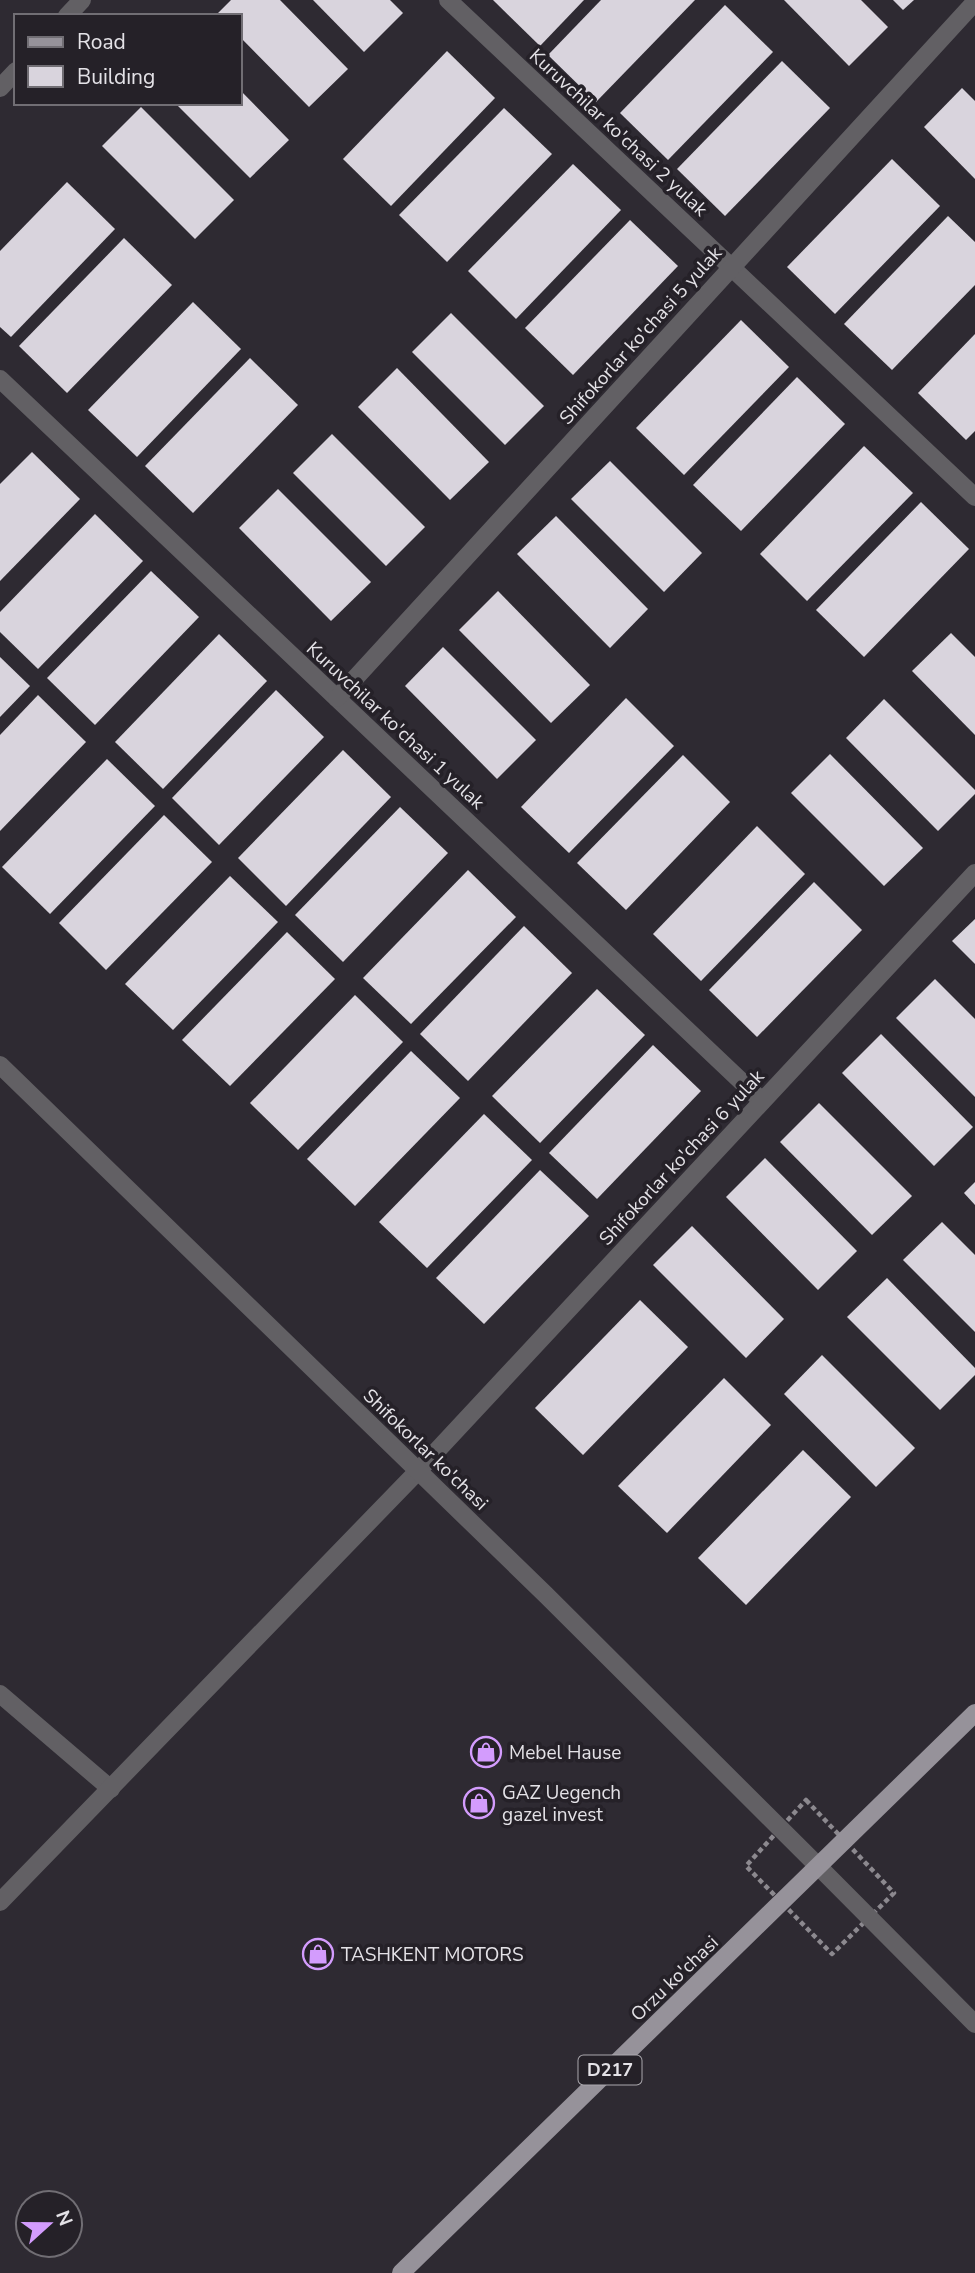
<svg xmlns="http://www.w3.org/2000/svg" width="975" height="2273" viewBox="0 0 975 2273" font-family="'Nunito Sans',sans-serif">
<style>
.building{fill:#d9d4dd}
.lines{fill:none;stroke-linecap:round;stroke-linejoin:round}
.path{stroke:#8c898f;stroke-width:4.5;stroke-dasharray:5 3.5;stroke-linecap:butt}
.minor{stroke:#626064;stroke-width:18}
.tertiary{stroke:#626064;stroke-width:18}
.primary{stroke:#96929a;stroke-width:18}
.labels{text-anchor:middle;stroke-width:7;stroke-linejoin:round;paint-order:stroke}
.shield{fill:#252128;stroke:#aba8ae;stroke-width:2}
.shield-label{font-size:18px;font-weight:bold;fill:#e4e2e7}
.street-label{font-size:19px;fill:#e4e2e7;stroke:#252128}
.poi-label{font-size:19px;fill:#e4e2e7;stroke:#252128;text-anchor:start}
</style>
<rect width="100%" height="100%" fill="#2e2a32"/>
<g class="building">
<polygon points="231,0 280,0 348,69 309,107 240,37 240,16 217,14"/>
<polygon points="313,0 390,0 403,13 364,52"/>
<polygon points="493,0 584,0 540,46"/>
<polygon points="601,0 695,0 596,102 548,55"/>
<polygon points="784,0 861,0 888,27 849,66"/>
<polygon points="893,0 914,0 903,10"/>
<polygon points="725,5 773,52 668,160 620,113"/>
<polygon points="447,51 495,98 391,206 343,159"/>
<polygon points="782,61 830,108 725,216 677,169"/>
<polygon points="962,88 975,101 975,179 924,127"/>
<polygon points="240,90 289,140 250,178 175,103 240,103"/>
<polygon points="141,107 234,200 195,239 102,146"/>
<polygon points="504,108 552,154 447,262 399,215"/>
<polygon points="892,159 940,206 835,314 787,267"/>
<polygon points="573,164 621,210 516,319 468,271"/>
<polygon points="67,182 115,229 11,337 0,327 0,251"/>
<polygon points="948,216 975,242 975,285 892,370 844,324"/>
<polygon points="630,220 678,266 573,375 525,328"/>
<polygon points="124,238 172,285 67,393 19,346"/>
<polygon points="193,302 241,349 137,457 88,410"/>
<polygon points="451,313 544,406 505,445 412,352"/>
<polygon points="741,320 789,367 684,475 636,428"/>
<polygon points="975,334 975,431 966,440 918,393"/>
<polygon points="250,358 298,405 193,513 145,466"/>
<polygon points="397,368 489,462 450,500 358,407"/>
<polygon points="797,377 845,424 741,531 693,485"/>
<polygon points="332,434 425,527 386,566 293,473"/>
<polygon points="864,446 913,493 807,601 760,554"/>
<polygon points="32,452 80,499 0,581 0,484"/>
<polygon points="610,461 702,553 664,592 571,499"/>
<polygon points="278,489 371,582 331,621 239,528"/>
<polygon points="921,502 969,549 864,657 816,610"/>
<polygon points="95,514 143,561 38,669 0,632 0,612"/>
<polygon points="556,516 648,609 610,648 517,554"/>
<polygon points="151,571 199,617 95,725 47,678"/>
<polygon points="498,591 590,685 551,723 459,630"/>
<polygon points="951,633 975,657 975,735 912,671"/>
<polygon points="219,634 267,681 163,789 115,742"/>
<polygon points="443,647 536,740 497,779 405,686"/>
<polygon points="0,657 30,686 0,717"/>
<polygon points="276,690 324,737 219,845 172,798"/>
<polygon points="38,695 86,742 0,831 0,735"/>
<polygon points="626,698 674,746 569,853 521,807"/>
<polygon points="884,699 975,790 975,794 938,831 846,738"/>
<polygon points="343,750 391,797 286,906 238,858"/>
<polygon points="830,754 923,848 884,886 791,793"/>
<polygon points="683,755 730,802 626,910 577,863"/>
<polygon points="107,759 155,806 50,914 2,867"/>
<polygon points="400,807 448,853 343,962 295,915"/>
<polygon points="164,815 212,862 106,970 59,923"/>
<polygon points="757,826 805,874 701,981 653,934"/>
<polygon points="468,870 516,917 411,1024 363,978"/>
<polygon points="230,876 278,922 173,1030 125,984"/>
<polygon points="814,882 862,930 757,1037 709,990"/>
<polygon points="975,919 975,964 952,941"/>
<polygon points="524,926 572,973 468,1081 420,1034"/>
<polygon points="287,932 335,979 230,1086 182,1040"/>
<polygon points="935,979 975,1019 975,1097 896,1018"/>
<polygon points="597,989 645,1035 540,1143 492,1096"/>
<polygon points="355,995 403,1042 298,1150 250,1103"/>
<polygon points="881,1034 973,1127 934,1166 842,1073"/>
<polygon points="653,1045 701,1091 597,1199 549,1153"/>
<polygon points="411,1051 460,1098 355,1206 307,1159"/>
<polygon points="819,1103 912,1196 872,1235 780,1142"/>
<polygon points="484,1114 532,1160 427,1268 379,1222"/>
<polygon points="765,1158 857,1251 818,1290 726,1197"/>
<polygon points="540,1170 589,1216 484,1324 436,1278"/>
<polygon points="975,1182 975,1205 964,1193"/>
<polygon points="942,1222 975,1255 975,1332 903,1260"/>
<polygon points="692,1226 784,1319 746,1358 653,1265"/>
<polygon points="887,1278 975,1368 975,1375 940,1410 847,1317"/>
<polygon points="640,1300 688,1347 583,1455 535,1408"/>
<polygon points="822,1355 915,1448 876,1487 784,1394"/>
<polygon points="724,1378 771,1425 667,1533 618,1486"/>
<polygon points="803,1450 851,1497 746,1605 698,1558"/>
</g>
<g class="lines">
<polygon class="path" points="806,1800 894,1893 832,1954 746,1866"/>
<g class="minor">
<polyline points="448,0 975,497"/>
<polyline points="67,16 82,0"/>
<polyline points="0,88 16,71"/>
<polyline points="0,379 762,1101"/>
<polyline points="337,698 975,2"/>
<polyline points="0,1694 111,1789"/>
<polyline points="819,1867 975,2024"/>
<polyline points="0,1902 418,1471 975,873"/>
</g>
<polyline class="tertiary" points="0,1065 546,1595 819,1867"/>
<polyline class="primary" points="401,2273 975,1713"/>
</g>
<defs>
<g id="shop-ring" transform="scale(1.575)"><circle r="9.5" fill="#252128" stroke="#d39cfd" stroke-width="1.5"/><path d="M-5-2.5h2.3a2.7 3.5 0 0 1 5.4 0H5L5.5 6h-11ZM-1.5-2.5h3a1.5 2.3 0 0 0-3 0Z" fill="#d39cfd"/></g>
</defs>
<g fill-rule="evenodd">
<use href="#shop-ring" x="486" y="1752"/>
<use href="#shop-ring" x="479" y="1803"/>
<use href="#shop-ring" x="318" y="1954"/>
</g>
<g class="labels">
<rect class="shield" x="578.5" y="2055.5" width="63" height="29" rx="5"/>
<g class="shield-label">
<text x="610" y="2076">D217</text>
</g>
<g class="street-label">
<text transform="translate(619 132) rotate(43)" y="7">Kuruvchilar ko'chasi 2 yulak</text>
<text transform="translate(640 335) rotate(-48)" y="7">Shifokorlar ko'chasi 5 yulak</text>
<text transform="translate(396 725) rotate(43)" y="7">Kuruvchilar ko'chasi 1 yulak</text>
<text transform="translate(681 1157) rotate(-47)" y="7">Shifokorlar ko'chasi 6 yulak</text>
<text transform="translate(426 1449) rotate(44)" y="7">Shifokorlar ko'chasi</text>
<text transform="translate(674 1978) rotate(-44)" y="7">Orzu ko'chasi</text>
</g>
<g class="poi-label">
<text x="509" y="1759">Mebel Hause</text>
<text x="502" y="1799">GAZ Uegench<tspan x="502" dy="22">gazel invest</tspan></text>
<text x="341" y="1961">TASHKENT MOTORS</text>
</g>
</g>
<rect x="14" y="14" width="228" height="91" fill="#252128" stroke="#716e74" stroke-width="2"/>
<rect x="28" y="37" width="35" height="10" fill="#96929a" stroke="#716e74" stroke-width="2"/>
<text x="77" y="49" font-size="21" fill="#e4e2e7">Road</text>
<rect x="28" y="66" width="35" height="21" fill="#d9d4dd" stroke="#716e74" stroke-width="2"/>
<text x="77" y="84" font-size="21" fill="#e4e2e7">Building</text>
<g transform="translate(49 2224) rotate(69)"><circle r="33" fill="#252128" stroke="#716e74" stroke-width="2"/>
<path d="M0-5L12 26L0 18L-12 26Z" fill="#d39cfd"/>
<text y="-10" font-size="19" font-weight="bold" text-anchor="middle" fill="#e4e2e7">N</text>
</g>
</svg>
